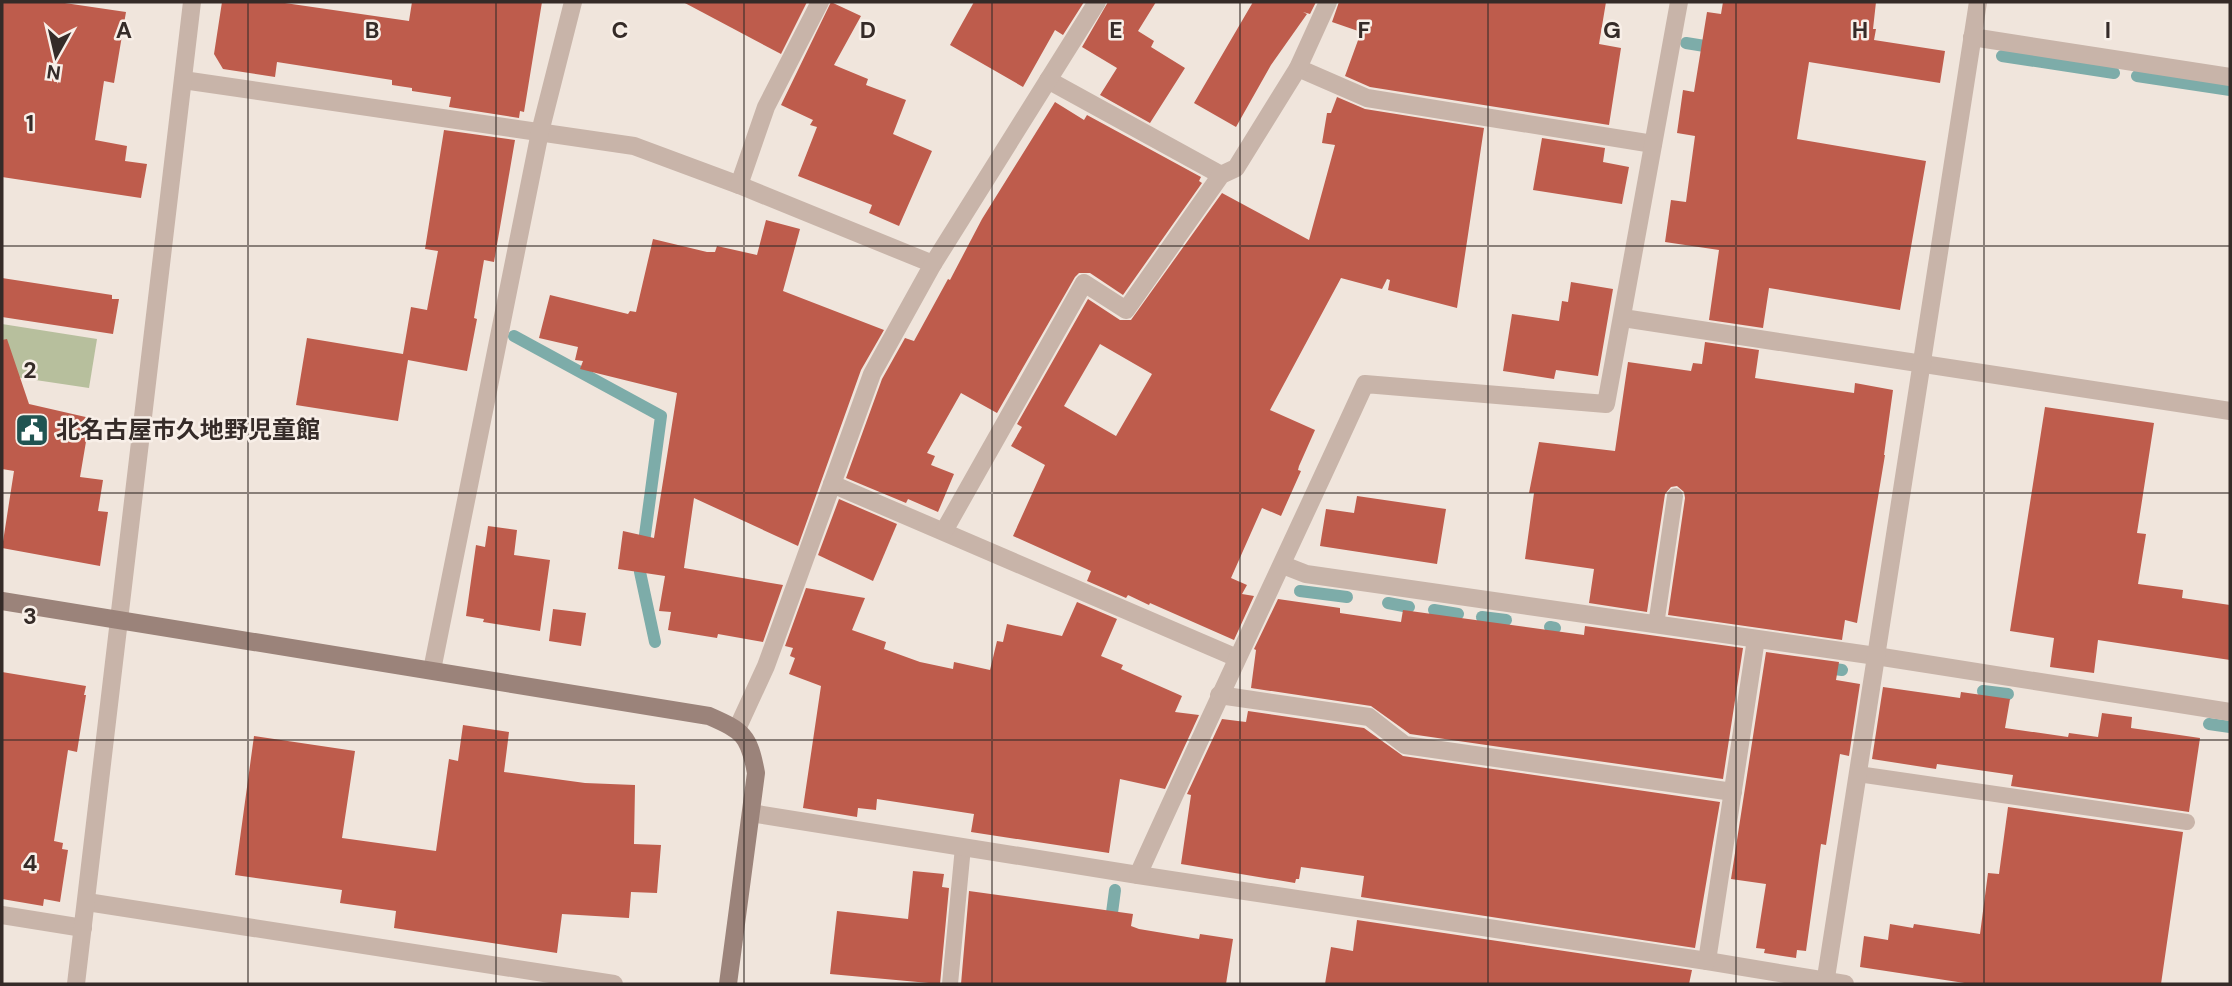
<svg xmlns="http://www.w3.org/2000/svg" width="2232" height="986" viewBox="0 0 2232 986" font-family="'DM Sans','Noto Sans JP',sans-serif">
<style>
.green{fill:#b7bf9d}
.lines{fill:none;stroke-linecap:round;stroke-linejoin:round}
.stream{stroke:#7daca9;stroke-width:12}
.building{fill:#be5c4c;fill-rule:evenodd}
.lane{stroke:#c8b4a9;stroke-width:16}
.street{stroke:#c8b4a9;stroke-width:18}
.secondary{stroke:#9b837a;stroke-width:18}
.grid{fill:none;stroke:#352b28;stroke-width:2;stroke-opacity:0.55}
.labels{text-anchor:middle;stroke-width:5;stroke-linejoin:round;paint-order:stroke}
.poi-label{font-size:24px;font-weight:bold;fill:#352b28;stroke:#f8efe8;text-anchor:start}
.grid-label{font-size:23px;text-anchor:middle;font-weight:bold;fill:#352b28;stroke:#f8efe8;stroke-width:5;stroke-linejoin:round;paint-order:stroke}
</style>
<rect width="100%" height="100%" fill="#f0e5dc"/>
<polygon class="green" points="2,324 97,339 89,388 2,375"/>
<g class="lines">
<g class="stream">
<polyline points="1686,43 1717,48"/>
<polyline points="2002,56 2114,73"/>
<polyline points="2137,76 2230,90"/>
<polyline points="514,336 661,416 640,572 655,642"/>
<polyline points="1300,591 1347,597"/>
<polyline points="1388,603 1409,607"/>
<polyline points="1434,610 1458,614"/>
<polyline points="1482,617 1506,620"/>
<polyline points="1550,627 1555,628"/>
<polyline points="1821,667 1842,670"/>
<polyline points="1983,691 2008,694"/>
<polyline points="2209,724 2230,727"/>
<polyline points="1110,928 1115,890"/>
</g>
</g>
<g class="building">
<polygon points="2,2 58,2 126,12 114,83 104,81 95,140 127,146 125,161 147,164 141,198 2,177"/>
<polygon points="222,2 278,2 409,21 412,2 542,2 524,112 520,111 519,118 449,107 451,97 412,91 412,88 392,85 392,80 277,62 275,77 223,69 214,54"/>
<polygon points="683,2 807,2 781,54"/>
<polygon points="831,2 861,16 834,65 868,79 866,85 906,100 893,134 932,151 899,226 869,213 872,205 798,176 817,127 810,125 813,120 781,105"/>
<polygon points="974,2 1084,2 1063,35 1055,30 1023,87 950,45"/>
<polygon points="1108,2 1156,2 1138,31 1154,41 1151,47 1185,68 1150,123 1100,95 1117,68 1082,47"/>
<polygon points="1253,2 1316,2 1310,14 1303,12 1307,14 1271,65 1236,127 1194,103"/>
<polygon points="1339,2 1606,2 1599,44 1621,48 1609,125 1370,87 1345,76 1361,32 1332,22"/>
<polygon points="1723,2 1876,2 1873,29 1876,29 1874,40 1945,51 1940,83 1809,62 1797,139 1926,161 1900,310 1769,288 1763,328 1709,320 1719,250 1665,242 1671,200 1686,202 1695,136 1677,133 1683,90 1694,92 1707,12 1721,14"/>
<path d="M1337 97 1365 109 1484 128 1457 308 1388 290 1390 280 1387 279 1382 289 1341 278 1270 410 1315 430 1299 466 1298 470 1301 471 1281 516 1262 508 1231 578 1247 585 1242 594 1254 596 1234 640 1150 603 1149 605 1128 595 1126 598 1087 581 1091 571 1013 536 1045 465 1011 446 1022 427 1017 424 1088 299 1120 320H1131L1222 193 1309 240 1335 145 1322 143 1327 113H1331ZM1100 344 1152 374 1116 436 1064 406Z"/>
<polygon points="1055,102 1084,120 1087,115 1201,177 1199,181 1202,183 1123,295 1090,273 1079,273 1075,277 997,413 961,393 927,453 935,456 931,465 954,474 938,512 908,499 906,503 846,478 882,379 905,338 914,341 948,279 950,280 982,219"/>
<polygon points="444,130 515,140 494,262 484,260 474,318 477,319 467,371 408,360 398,421 296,405 307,338 403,354 411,307 427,310 438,251 425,249"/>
<polygon points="1542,138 1605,148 1603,162 1629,167 1622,204 1533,190"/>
<polygon points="766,220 800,229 783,291 884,330 861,370 798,546 694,498 684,568 783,585 763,642 718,634 717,638 668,630 671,612 659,611 665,576 618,569 623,531 654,538 677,393 580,369 583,361 575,360 578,347 539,338 550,295 628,314 630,311 636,312 653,239 707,252 715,252 717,246 757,255"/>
<polygon points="2,278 112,295 112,299 119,299 113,334 2,317"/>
<polygon points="1571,282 1613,289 1598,376 1556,370 1554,379 1503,371 1512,314 1559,321 1562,301 1568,302"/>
<polygon points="7,339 29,404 90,418 80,477 103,480 98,511 108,512 100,566 2,548 14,471 2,469 2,340"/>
<polygon points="1705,342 1759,350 1755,378 1854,393 1855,383 1893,390 1884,455 1885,455 1857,623 1845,620 1842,640 1668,615 1685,498 1684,492 1677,486 1671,487 1665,494 1647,612 1589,603 1594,569 1525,559 1534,493 1529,493 1539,442 1615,451 1628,362 1691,371 1693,363 1702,364"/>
<polygon points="2045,407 2154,423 2137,533 2146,534 2138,584 2183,590 2182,598 2230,605 2230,660 2098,640 2094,673 2050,667 2054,638 2010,631"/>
<polygon points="1357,496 1446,509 1437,564 1320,546 1326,509 1354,513"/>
<polygon points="839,499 897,524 873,581 818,555"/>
<polygon points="488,526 517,530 514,555 550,560 540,631 483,622 484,619 466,616 476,545 485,547"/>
<polygon points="806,588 865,598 852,630 886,642 884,649 920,662 953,669 954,662 990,670 997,641 1003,642 1007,624 1062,636 1077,602 1117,619 1101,656 1123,665 1121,669 1182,696 1175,712 1199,715 1165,789 1120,779 1109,853 971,832 974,814 877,799 876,810 858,808 857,817 803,808 821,686 789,674 795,658 790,656 793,648 785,646"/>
<polygon points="1278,599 1340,608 1340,613 1401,622 1403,610 1584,635 1585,626 1743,648 1723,779 1410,734 1371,706 1251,688 1256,650 1254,649"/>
<polygon points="553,609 586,613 581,646 549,641"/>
<polygon points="1766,652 1839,662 1836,680 1860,684 1849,756 1840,754 1826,845 1821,844 1806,951 1797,950 1796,958 1764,953 1765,949 1756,948 1766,884 1731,879"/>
<polygon points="2,672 86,686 84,695 86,695 77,752 68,750 54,841 63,843 62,849 68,850 60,902 44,899 43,906 2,899"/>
<polygon points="1883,687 1960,698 1961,692 2010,699 2005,728 2068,737 2069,733 2098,737 2102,713 2132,717 2131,728 2200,738 2189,812 2011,786 2013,775 1937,764 1936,769 1872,759"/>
<polygon points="1248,711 1364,728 1403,756 1720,802 1695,948 1361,897 1364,876 1301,867 1299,879 1296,879 1295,883 1181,864 1191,795 1187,794 1222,719 1246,722"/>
<polygon points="463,725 509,732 504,772 585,783 635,785 634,844 661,845 657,893 631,892 629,918 562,914 557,953 394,928 396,911 340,903 342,890 235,875 254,736 355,751 342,838 436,851 449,759 458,761"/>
<polygon points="2008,807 2183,832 2161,984 1971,984 1860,967 1864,936 1888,940 1890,924 1913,928 1914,924 1980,934 1988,873 1999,874"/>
<polygon points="913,871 944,874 942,887 949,888 940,984 830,974 837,911 908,919"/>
<polygon points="969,891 1133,914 1131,926 1139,929 1199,939 1200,934 1233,939 1226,984 961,984"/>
<polygon points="1357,920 1692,970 1689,984 1325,984 1331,947 1353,951"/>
</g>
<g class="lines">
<g class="lane">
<polyline points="1656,625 1675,496"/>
<polyline points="1858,774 2187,822"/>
<polyline points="950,984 963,847"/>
</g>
<g class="street">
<polyline points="1972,37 2230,77"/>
<polyline points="1298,68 1367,98 1653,144"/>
<polyline points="183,80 634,146 739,185 933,264"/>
<polyline points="1048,80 1221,175"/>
<polyline points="739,185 766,107 820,2"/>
<polyline points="1623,318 2230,411"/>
<polyline points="832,484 1237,658"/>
<polyline points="944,531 1084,283 1126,310 1221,175 1236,168 1298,68 1328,2"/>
<polyline points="1283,565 1306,574 1876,656 2230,712"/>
<polyline points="432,670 540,132 573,2"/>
<polyline points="1219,695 1369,717 1405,745 1733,792"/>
<polyline points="737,729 766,666 872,374 933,264 1097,2"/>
<polyline points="751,813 1138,875 1707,961 1845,984"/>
<path d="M1138 875C1212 711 1290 548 1365 384L1606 404 1679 2"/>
<polyline points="87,902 614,984"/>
<polyline points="2,915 83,928"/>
<polyline points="1707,961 1756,639"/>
<polyline points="76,984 192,2"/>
<polyline points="1825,984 1978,2"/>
</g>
<path class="secondary" d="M2 601 709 716C743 731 749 735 756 773L728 984"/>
</g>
<path class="grid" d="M248 2V984M496 2V984M744 2V984M992 2V984M1240 2V984M1488 2V984M1736 2V984M1984 2V984M2 246H2230M2 493H2230M2 740H2230"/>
<defs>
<g id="civic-square" transform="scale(1.75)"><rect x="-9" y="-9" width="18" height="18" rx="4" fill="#205452" stroke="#f8efe8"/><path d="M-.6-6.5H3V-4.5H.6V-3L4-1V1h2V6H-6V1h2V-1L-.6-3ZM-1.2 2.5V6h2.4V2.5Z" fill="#fff"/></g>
</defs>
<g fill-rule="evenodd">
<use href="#civic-square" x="32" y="430"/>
</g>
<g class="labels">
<g class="poi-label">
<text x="56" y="438">北名古屋市久地野児童館</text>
</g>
</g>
<g class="grid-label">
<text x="124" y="38">A</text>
<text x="372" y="38">B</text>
<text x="620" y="38">C</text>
<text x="868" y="38">D</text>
<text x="1116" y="38">E</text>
<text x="1364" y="38">F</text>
<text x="1612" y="38">G</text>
<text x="1860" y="38">H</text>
<text x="2108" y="38">I</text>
<text x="30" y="131">1</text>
<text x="30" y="378">2</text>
<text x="30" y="624">3</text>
<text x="30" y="871">4</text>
</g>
<rect width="2232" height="986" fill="none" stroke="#352b28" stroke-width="7"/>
<g transform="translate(56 56) rotate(188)" stroke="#f8efe8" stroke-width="5" paint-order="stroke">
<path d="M0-5L12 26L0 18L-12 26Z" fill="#352b28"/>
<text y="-10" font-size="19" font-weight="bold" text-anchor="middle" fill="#352b28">N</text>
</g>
</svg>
